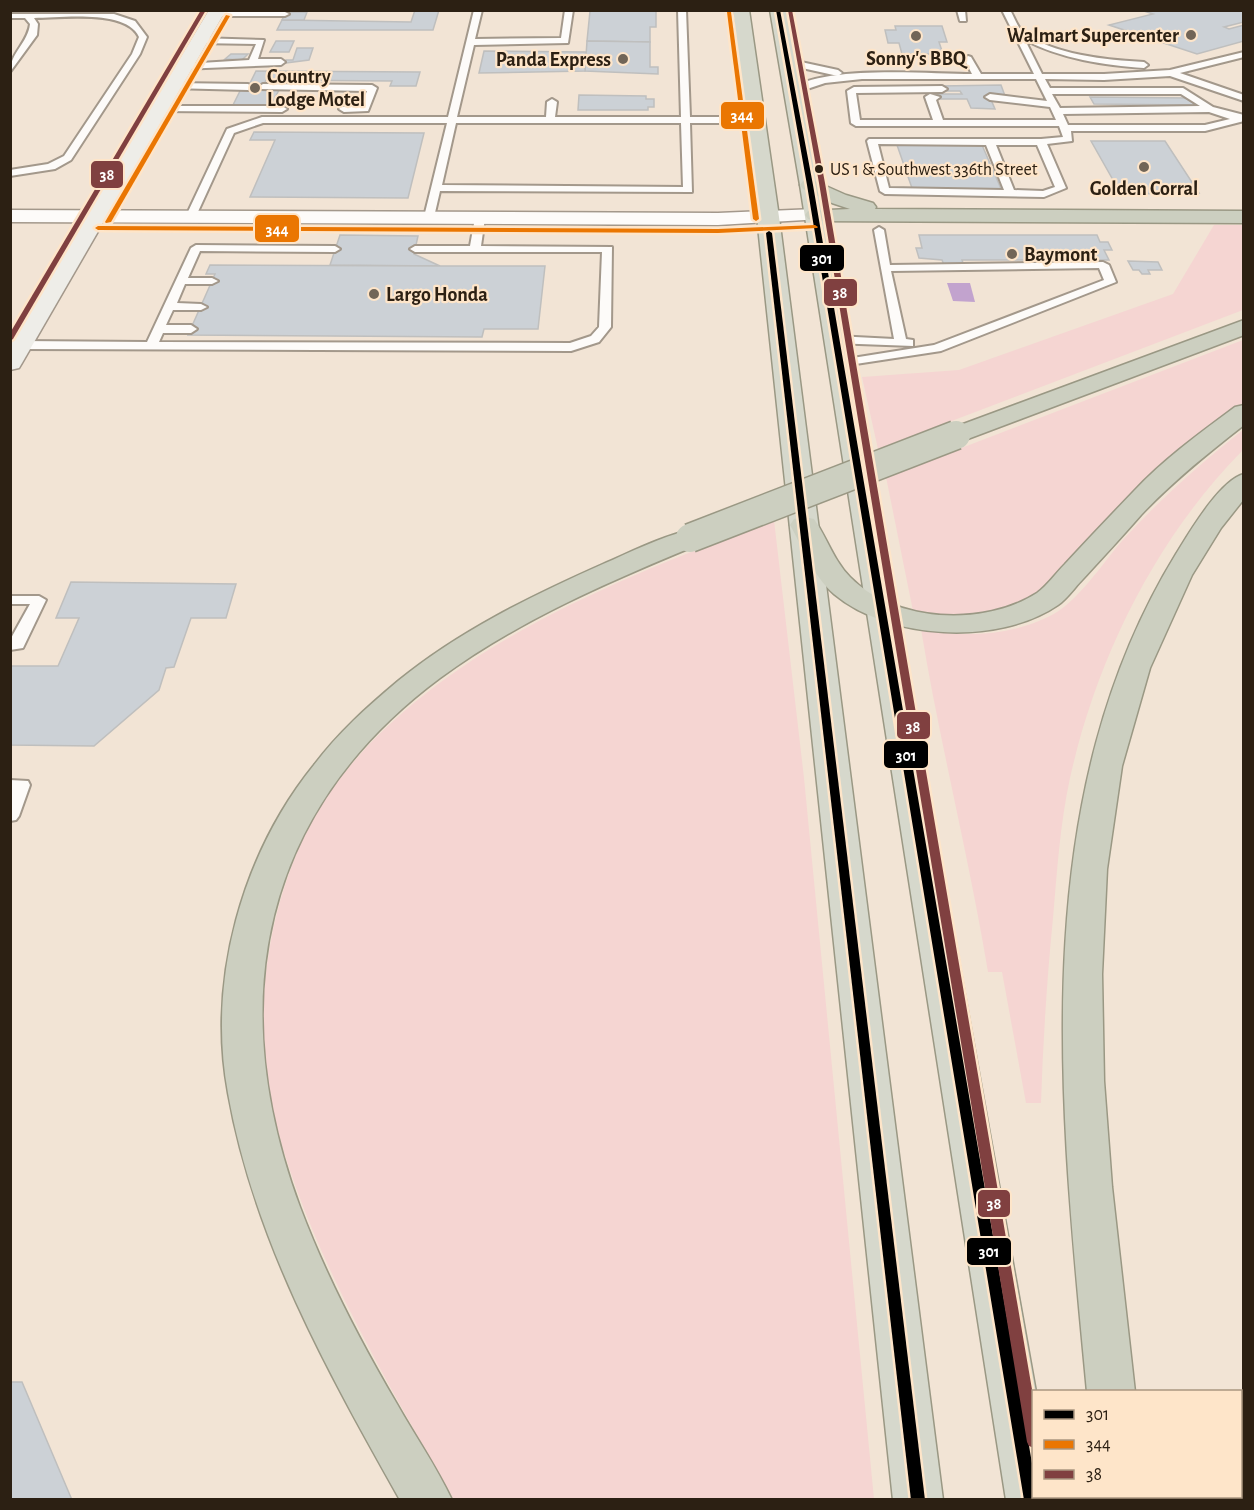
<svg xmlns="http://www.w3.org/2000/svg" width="1254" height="1510" viewBox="0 0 1254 1510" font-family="'Alegreya Sans',sans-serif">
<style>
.green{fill:#f5d5d2}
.water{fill:#c2a3ce}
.building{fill:#ccd1d6;stroke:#bfbfbe;stroke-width:1.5}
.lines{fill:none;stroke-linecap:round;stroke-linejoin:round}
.service-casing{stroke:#a3988b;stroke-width:4}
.tertiary-casing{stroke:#a3988b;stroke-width:3}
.secondary-casing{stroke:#a3988b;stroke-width:3}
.trunk-casing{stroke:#9a9884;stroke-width:3}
.motorway-casing{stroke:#9a9884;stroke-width:3}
.service{fill:#fdfbf9;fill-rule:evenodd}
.tertiary{fill:#fdfbf9;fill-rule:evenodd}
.secondary{fill:#eeede8;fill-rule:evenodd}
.trunk{fill:#d6d8cc;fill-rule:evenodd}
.motorway{fill:#cccfc0;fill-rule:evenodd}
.motorway-bridge-casing{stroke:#9a9884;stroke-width:31;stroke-linecap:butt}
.motorway-bridge{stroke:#cccfc0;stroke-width:28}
.bus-1-casing{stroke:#fee5c9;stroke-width:5}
.bus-2-casing{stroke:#fee5c9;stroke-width:5}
.bus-3-casing{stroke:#fee5c9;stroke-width:5}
.bus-1{fill:#000;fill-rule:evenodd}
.bus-2{fill:#ea7602;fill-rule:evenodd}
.bus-3{fill:#804040;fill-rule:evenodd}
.poi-dot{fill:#716557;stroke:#fee5c9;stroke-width:2}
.bus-dot{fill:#2c2013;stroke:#fee5c9;stroke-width:2}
.labels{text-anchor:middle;stroke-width:4.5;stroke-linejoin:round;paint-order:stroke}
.far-bus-label{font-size:18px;fill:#2c2013;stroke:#fee5c9;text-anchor:start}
.far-poi-label{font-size:20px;font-weight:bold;fill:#2c2013;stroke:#fee5c9;text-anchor:start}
.line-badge{stroke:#fee5c9;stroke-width:2}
.badge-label{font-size:16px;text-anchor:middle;font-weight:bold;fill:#fff}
</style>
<rect width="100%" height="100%" fill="#f2e4d5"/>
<g class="green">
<polygon points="1214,225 1243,225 1243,310 878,449 862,377 959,370 1173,294"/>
<path d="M1243 340V403L1155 472 1129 496 1039 591C1003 618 956 619 913 611L886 477Z"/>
<path d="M1243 430V450C1156 538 1097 657 1070 778 1060 824 1057 871 1053 918 1047 979 1043 1041 1041 1103H1026L1002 972H988C969 857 940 744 921 629 963 638 1010 636 1050 616 1077 603 1102 564 1122 541 1159 500 1200 464 1243 430Z"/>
<path d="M774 520 804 778 874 1499 454 1500C382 1372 304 1245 270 1101 258 1051 261 996 270 946 279 894 300 833 331 790 435 649 616 580 774 520Z"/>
</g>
<polygon class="water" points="947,283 970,283 975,302 953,301"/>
<g class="building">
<polygon points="415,10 439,10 433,30 277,30 282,20 411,22"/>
<polygon points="1141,10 1244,10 1244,22 1224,27 1229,29 1244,25 1244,41 1197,54 1109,25 1153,14"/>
<polygon points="590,11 656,11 656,27 650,27 650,42 587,41"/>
<polygon points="286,12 307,12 304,20 282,20"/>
<polygon points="895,26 942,26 947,42 939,42 943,54 902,54 899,43 888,43 885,30 896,30"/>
<polygon points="276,41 294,41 289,52 270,52"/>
<polygon points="587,41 650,42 650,67 658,67 658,74 585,71"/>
<polygon points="297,48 313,48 309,60 285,63 286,60 293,60"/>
<polygon points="484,51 586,52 585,71 479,73"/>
<polygon points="231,54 248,54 242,60 225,59"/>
<polygon points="256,71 420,72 416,86 390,86 392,81 266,80 261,90 279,90 271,105 233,105 241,89 247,89"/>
<polygon points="1001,85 1005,96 989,95 995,109 971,108 967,99 936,99 935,94 962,94 960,91 943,91 941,86"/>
<polygon points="579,95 646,96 646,99 654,99 654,107 648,107 648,110 578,110"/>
<polygon points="1090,97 1190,98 1194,105 1094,104"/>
<polygon points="254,132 424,133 408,198 250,197 275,140 250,140"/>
<polygon points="1091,141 1165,141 1199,193 1121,194"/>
<polygon points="897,145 982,145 1002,191 913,191"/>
<polygon points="340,235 418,236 414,254 440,266 330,265"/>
<polygon points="919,235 1097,235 1100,242 1108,242 1112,250 1104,250 1109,260 962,260 964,266 944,265 942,260 919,258 916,248 922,248"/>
<polygon points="1128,261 1158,262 1162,270 1148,270 1150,274 1142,274 1139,270 1133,270"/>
<polygon points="210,265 440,266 545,266 538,329 484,329 482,337 188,335 215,274 206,274"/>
<polygon points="71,582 236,584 226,618 191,618 174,667 166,668 159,690 94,746 10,745 10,666 58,666 79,618 56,618"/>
<polygon points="10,1382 22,1382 72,1500 10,1500"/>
</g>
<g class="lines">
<g class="service-casing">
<g id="service">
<path d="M474 10H482L475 39 561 38 565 10H573L568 43 474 45 457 117H546L547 102 552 99 557 102 555 117H681L678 10H686L690 117H755L760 120 755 123H690L692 192 440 191 434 217 429 220 424 217 447 123H263L234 133 196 216 187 218 186 216 227 129 262 117H448ZM456 123H681L683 187 442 185Z"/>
<polygon points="957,10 965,10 966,21 960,21"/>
<path d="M1002 10H1010C1014 17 1017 26 1022 31 1052 55 1107 60 1144 62L1148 65 1144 68C1103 65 1062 59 1025 40L1042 74H1104L1170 70 1244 52V57L1180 73 1244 95V101L1170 76 1104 80 1045 79 1050 88H1183L1213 107 1244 115V121L1205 131H1071L1072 141 1047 144 1066 188 1044 197 885 194 880 191 867 141 869 139H1041L1063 137 1059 126H856L851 123 847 91 854 87 942 86 947 89 942 92 856 93 860 120H933L925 97 930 94 940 97 936 100 943 120H1056L1050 107 990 100 985 97 990 94 998 95 1047 101 1036 79H862L825 83 792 94 787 91C822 64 927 74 972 74L964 59 968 56 971 57 981 74H1034ZM1052 94H1181L1200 106 1060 108ZM1209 112 1230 119 1205 125H1068L1063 114ZM878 144 986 145 1004 190 889 188ZM996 145H1037L1055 187 1043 191 1014 190Z"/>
<polygon points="216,12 285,12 289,14 285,16 213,16 212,14"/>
<path d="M10 14H114L135 21 147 37 140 54 71 160 55 169 10 176V170L48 164 64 156 132 54 139 37C126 9 61 18 34 18L38 24 37 35 10 72C10 53 28 43 30 24L25 18H10Z"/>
<polygon points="199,38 264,40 258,59 281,59 285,62 281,65 181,69 181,65 184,64 249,60 256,44 196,43 196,39"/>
<polygon points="787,59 838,70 842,73 838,76 784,64 783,62"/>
<polygon points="173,83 248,84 253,87 248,90 170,88 170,84"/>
<polygon points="263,84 372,85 377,88 368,111 344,112 339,109 341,107 361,106 367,91 260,89 258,87"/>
<polygon points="160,106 282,106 287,109 282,112 157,111 155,109"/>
<polygon points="480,215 485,218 481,246 612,247 611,327 599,342 571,351 21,349 15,345 21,341 147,342 191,248 196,245 335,246 340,249 335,252 200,251 188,278 212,278 218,281 212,284 185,284 177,303 201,304 207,307 201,310 173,310 166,325 191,325 197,329 191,333 163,333 159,342 570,343 591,336 599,327 602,252 415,252 410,249 415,246 470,246 475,218"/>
<polygon points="879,227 884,230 890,265 1103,262 1109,265 1116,282 941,351 836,367 836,361 840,360 934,345 1104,280 1099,268 891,271 906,339 913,340 913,346 832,343 830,340 836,336 894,339 874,230"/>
<polygon points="10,596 39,596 46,600 23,648 10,650 10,640 30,604 10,604"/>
<polygon points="10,780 28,781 30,785 19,816 16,820 10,821"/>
</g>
</g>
<g class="tertiary-casing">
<polygon id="tertiary" points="815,209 822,211 825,215 822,219 718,225 10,222 10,210 718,213"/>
</g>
<g class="secondary-casing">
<polygon id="secondary" points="209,10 226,10 22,363 19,368 10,370 10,342"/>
</g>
<g class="trunk-casing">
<g id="trunk">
<polygon points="733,10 749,10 779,217 943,1500 893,1500 757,217"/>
<polygon points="770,10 786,10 820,185 1036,1392 1034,1392 1034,1496 1055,1496 1056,1500 1006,1500 800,185"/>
</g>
</g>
<g class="motorway-casing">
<g id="motorway">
<polygon points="810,179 846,195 873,203 876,207 875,209 1244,211 1244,223 815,221 808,219 805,215 808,211 850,209 832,203 803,189 800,185 803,181"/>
<polygon points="1244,320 1244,335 965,440 956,443 947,440 943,435 947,430"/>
<path d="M1244 405V425C1208 453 1172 482 1141 515 1122 537 1102 558 1083 579 1075 587 1067 599 1058 605 998 646 889 640 834 594 813 576 803 548 790 525L794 519 804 517 814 519C827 538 834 561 850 577 895 623 984 627 1037 593 1047 586 1056 573 1065 564 1088 539 1111 515 1134 491 1164 459 1200 433 1235 407Z"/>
<path d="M1244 474V499L1221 528 1192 575 1150 668 1122 766 1107 869 1102 974 1104 1081 1112 1187 1135 1392H1087C1061 1114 1023 804 1176 554 1189 533 1220 480 1244 474Z"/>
<path d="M690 530 700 532 704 538 700 544C610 581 519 620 440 678 260 812 224 1002 300 1207 326 1276 360 1341 397 1404 415 1436 436 1466 452 1500H400C328 1372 254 1240 228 1093 207 980 242 854 314 765 338 733 367 707 398 681 459 631 531 596 603 564 631 552 660 537 690 530Z"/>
<rect x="1098" y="1496" width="50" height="4"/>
</g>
</g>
<use href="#service" class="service"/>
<use href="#tertiary" class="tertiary"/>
<use href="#secondary" class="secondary"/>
<use href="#trunk" class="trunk"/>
<use href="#motorway" class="motorway"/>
<g class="motorway-bridge-casing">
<polyline id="motorway-bridge" points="690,538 956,435"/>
</g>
<use href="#motorway-bridge" class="motorway-bridge"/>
<g class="bus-1-casing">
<g id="bus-1">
<polygon points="776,10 780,10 813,185 1034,1475 1034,1496 1037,1496 1038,1500 1024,1500 807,185"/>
<polygon points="769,231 772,233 925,1500 911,1500 766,233"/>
</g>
</g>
<g class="bus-2-casing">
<g id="bus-2">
<polygon points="729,11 731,12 759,219 756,221 753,219 727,12"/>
<polygon points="226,15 230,16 111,222 106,223 105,222"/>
<polygon points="815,225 818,227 817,228 718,233 98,230 95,228 98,226 718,229"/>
</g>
</g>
<g class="bus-3-casing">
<g id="bus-3">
<polygon points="201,10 206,10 13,339 10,341 10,333"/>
<polygon points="788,10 792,10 825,183 1034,1401 1034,1448 1029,1446 1027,1442 819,183"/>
</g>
</g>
<use href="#bus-1" class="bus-1"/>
<use href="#bus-2" class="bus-2"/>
<use href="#bus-3" class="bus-3"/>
</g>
<g class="poi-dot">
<circle cx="1191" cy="35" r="6"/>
<circle cx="916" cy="36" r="6"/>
<circle cx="623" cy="59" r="6"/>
<circle cx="255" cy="88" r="6"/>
<circle cx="1144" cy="167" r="6"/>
<circle cx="1012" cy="254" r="6"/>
<circle cx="374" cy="294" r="6"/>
</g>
<circle class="bus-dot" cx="819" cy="169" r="5"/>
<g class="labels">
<g class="far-bus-label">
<text x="830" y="175">US 1 &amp; Southwest 336th Street</text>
</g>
<g class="far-poi-label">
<text x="1179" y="42" text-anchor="end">Walmart Supercenter</text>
<text x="916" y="65" text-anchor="middle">Sonny's BBQ</text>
<text x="611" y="66" text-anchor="end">Panda Express</text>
<text x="267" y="83">Country<tspan x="267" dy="23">Lodge Motel</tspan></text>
<text x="1144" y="195" text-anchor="middle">Golden Corral</text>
<text x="1024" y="261">Baymont</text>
<text x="386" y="301">Largo Honda</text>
</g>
</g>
<g class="line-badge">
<rect x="720" y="101" width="45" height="29" rx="6" fill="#ea7602"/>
<rect x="90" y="160" width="34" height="29" rx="6" fill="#804040"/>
<rect x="254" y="214" width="46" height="29" rx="6" fill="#ea7602"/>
<rect x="799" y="244" width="46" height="28" rx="6" fill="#000"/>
<rect x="823" y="278" width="35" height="29" rx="6" fill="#804040"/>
<rect x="896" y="711" width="35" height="29" rx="6" fill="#804040"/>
<rect x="883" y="740" width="46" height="29" rx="6" fill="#000"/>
<rect x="977" y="1189" width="34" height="29" rx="6" fill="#804040"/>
<rect x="966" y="1237" width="46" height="29" rx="6" fill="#000"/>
</g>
<g class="badge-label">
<text x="742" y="121">344</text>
<text x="107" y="180">38</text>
<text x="277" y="235">344</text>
<text x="822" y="264">301</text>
<text x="840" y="298">38</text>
<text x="913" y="732">38</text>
<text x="906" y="761">301</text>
<text x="994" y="1209">38</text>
<text x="989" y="1257">301</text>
</g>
<rect width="1254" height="1510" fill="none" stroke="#2c2013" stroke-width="24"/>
<rect x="1032" y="1390" width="210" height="108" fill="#fee5c9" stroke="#aa9680" stroke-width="1.5"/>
<rect x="1044" y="1410" width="30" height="9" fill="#000000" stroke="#aa9680" stroke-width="1.5"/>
<text x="1086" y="1420" font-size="18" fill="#2c2013">301</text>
<rect x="1044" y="1440" width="30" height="9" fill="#ea7602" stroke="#aa9680" stroke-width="1.5"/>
<text x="1086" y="1450" font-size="18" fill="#2c2013">344</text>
<rect x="1044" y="1470" width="30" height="9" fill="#804040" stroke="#aa9680" stroke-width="1.5"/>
<text x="1086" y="1480" font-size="18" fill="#2c2013">38</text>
</svg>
